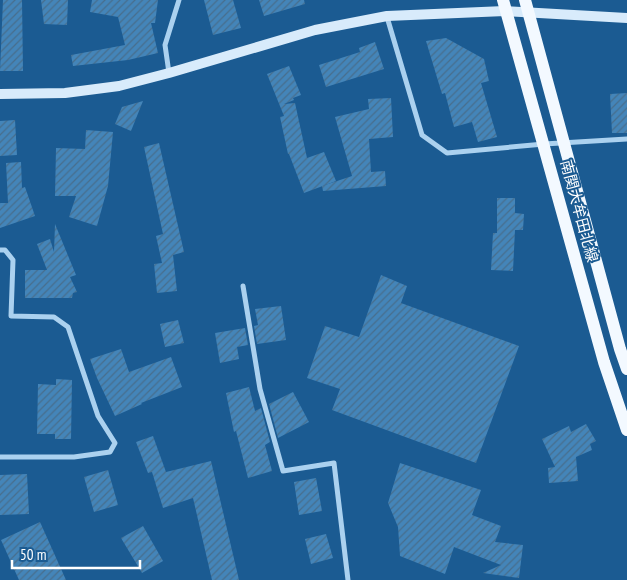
<svg xmlns="http://www.w3.org/2000/svg" width="627" height="580" viewBox="0 0 627 580" font-family="'PT Sans Narrow','Noto Sans JP',sans-serif">
<style>
.building{fill:url(#building-hatch)}
.lines{fill:none;stroke-linecap:round;stroke-linejoin:round}
.street{stroke:#abd1ef;stroke-width:5}
.secondary{stroke:#d8ebfb;stroke-width:10}
.primary{stroke:#f3f9ff;stroke-width:12}
.labels{text-anchor:middle;stroke-width:4;stroke-linejoin:round;paint-order:stroke}
.street-label{font-size:15px;fill:#fff;stroke:#1b5b92}
</style>
<defs>
<pattern id="building-hatch" width="6" height="6" patternUnits="userSpaceOnUse" patternTransform="scale(1.25)"><rect width="6" height="6" fill="#4485b9"/><path d="M-1 1l2-2M0 6l6-6M5 7l2-2" fill="none" stroke="#476e8d"/></pattern>
</defs>
<rect width="100%" height="100%" fill="#1b5b92"/>
<g class="building">
<polygon points="3,0 22,0 23,71 0,71"/>
<polygon points="41,0 68,0 67,25 44,24"/>
<polygon points="92,0 158,0 155,23 151,23 158,53 128,60 73,66 71,55 125,45 118,17 90,12"/>
<polygon points="204,0 233,0 241,28 213,35"/>
<polygon points="259,0 304,0 305,4 264,16"/>
<polygon points="446,38 484,59 489,81 481,83 497,137 478,142 472,122 454,127 445,93 442,94 426,41"/>
<polygon points="375,42 384,69 326,87 319,65 360,52 359,48"/>
<polygon points="289,66 301,95 293,98 294,100 284,104 295,103 307,158 324,152 336,181 304,193 289,154 288,154 280,117 284,116 267,74"/>
<polygon points="627,93 627,133 612,133 610,94"/>
<polygon points="391,98 393,137 369,139 371,172 385,171 386,186 323,191 322,186 352,176 335,117 369,109 368,99"/>
<polygon points="143,101 131,131 115,124 122,107"/>
<polygon points="15,120 17,155 0,156 0,121"/>
<polygon points="86,130 113,132 108,186 97,226 69,217 76,196 55,196 56,148 85,149"/>
<polygon points="159,143 184,252 173,255 177,291 157,293 154,264 162,263 156,236 163,234 144,147"/>
<polygon points="21,162 22,188 25,187 35,216 0,228 0,203 8,203 6,163"/>
<polygon points="497,198 515,198 515,213 524,214 523,230 515,230 513,271 491,270 493,233 497,233"/>
<polygon points="55,224 76,275 70,277 77,292 73,293 72,298 25,298 25,270 47,270 37,244 50,239 54,252"/>
<polygon points="381,275 407,286 401,303 519,346 476,463 332,410 340,389 307,378 325,326 359,337"/>
<polygon points="281,306 286,340 257,344 254,326 258,325 255,309"/>
<polygon points="178,320 184,343 165,347 160,324"/>
<polygon points="245,328 248,345 237,347 239,359 220,363 215,333"/>
<polygon points="121,349 129,372 171,357 182,387 141,403 142,404 115,416 97,378 90,359"/>
<polygon points="56,379 72,380 71,439 55,439 55,434 37,434 38,384 56,385"/>
<polygon points="249,387 255,411 261,408 270,442 265,445 272,471 248,478 236,431 234,432 226,393"/>
<polygon points="293,392 309,422 278,438 269,404"/>
<polygon points="586,424 596,441 590,444 592,450 576,457 578,481 549,483 548,468 555,467 542,439 569,426 571,432"/>
<polygon points="153,436 166,472 211,461 239,580 212,580 193,498 163,508 152,472 148,473 136,442"/>
<polygon points="400,463 481,490 472,515 501,526 495,542 523,545 519,578 483,573 501,565 454,547 445,574 400,556 398,527 388,503"/>
<polygon points="108,470 118,505 94,512 84,477"/>
<polygon points="27,474 29,514 0,515 0,475"/>
<polygon points="316,478 322,511 299,515 294,482"/>
<polygon points="40,522 66,580 19,580 1,540"/>
<polygon points="143,526 163,561 142,573 121,538"/>
<polygon points="326,534 333,558 311,564 305,539"/>
</g>
<g class="lines">
<g class="street">
<polyline points="387,17 422,135 447,153 544,144 627,139"/>
<polyline points="169,73 165,45 179,0"/>
<polyline points="0,250 5,250 13,260 11,316 54,317 68,327 98,416 115,443 110,452 74,457 0,457"/>
<polyline points="243,286 260,389 283,471 334,463 348,580"/>
</g>
<polyline class="secondary" points="0,94 65,93 119,86 169,73 315,30 387,16 505,11 627,18"/>
<g class="primary">
<polyline points="503,0 604,362 627,430"/>
<polyline points="525,0 620,349 627,369"/>
</g>
</g>
<g class="labels">
<g class="street-label">
<text transform="translate(579 211) rotate(75)" y="5">南関大牟田北線</text>
</g>
</g>
<path d="M12 560v8h128v-8" fill="none" stroke="#ffffff" stroke-width="2.5"/>
<text x="20" y="560" font-size="15" fill="#ffffff" stroke="#1b5b92" stroke-width="4" paint-order="stroke">50 m</text>
</svg>
